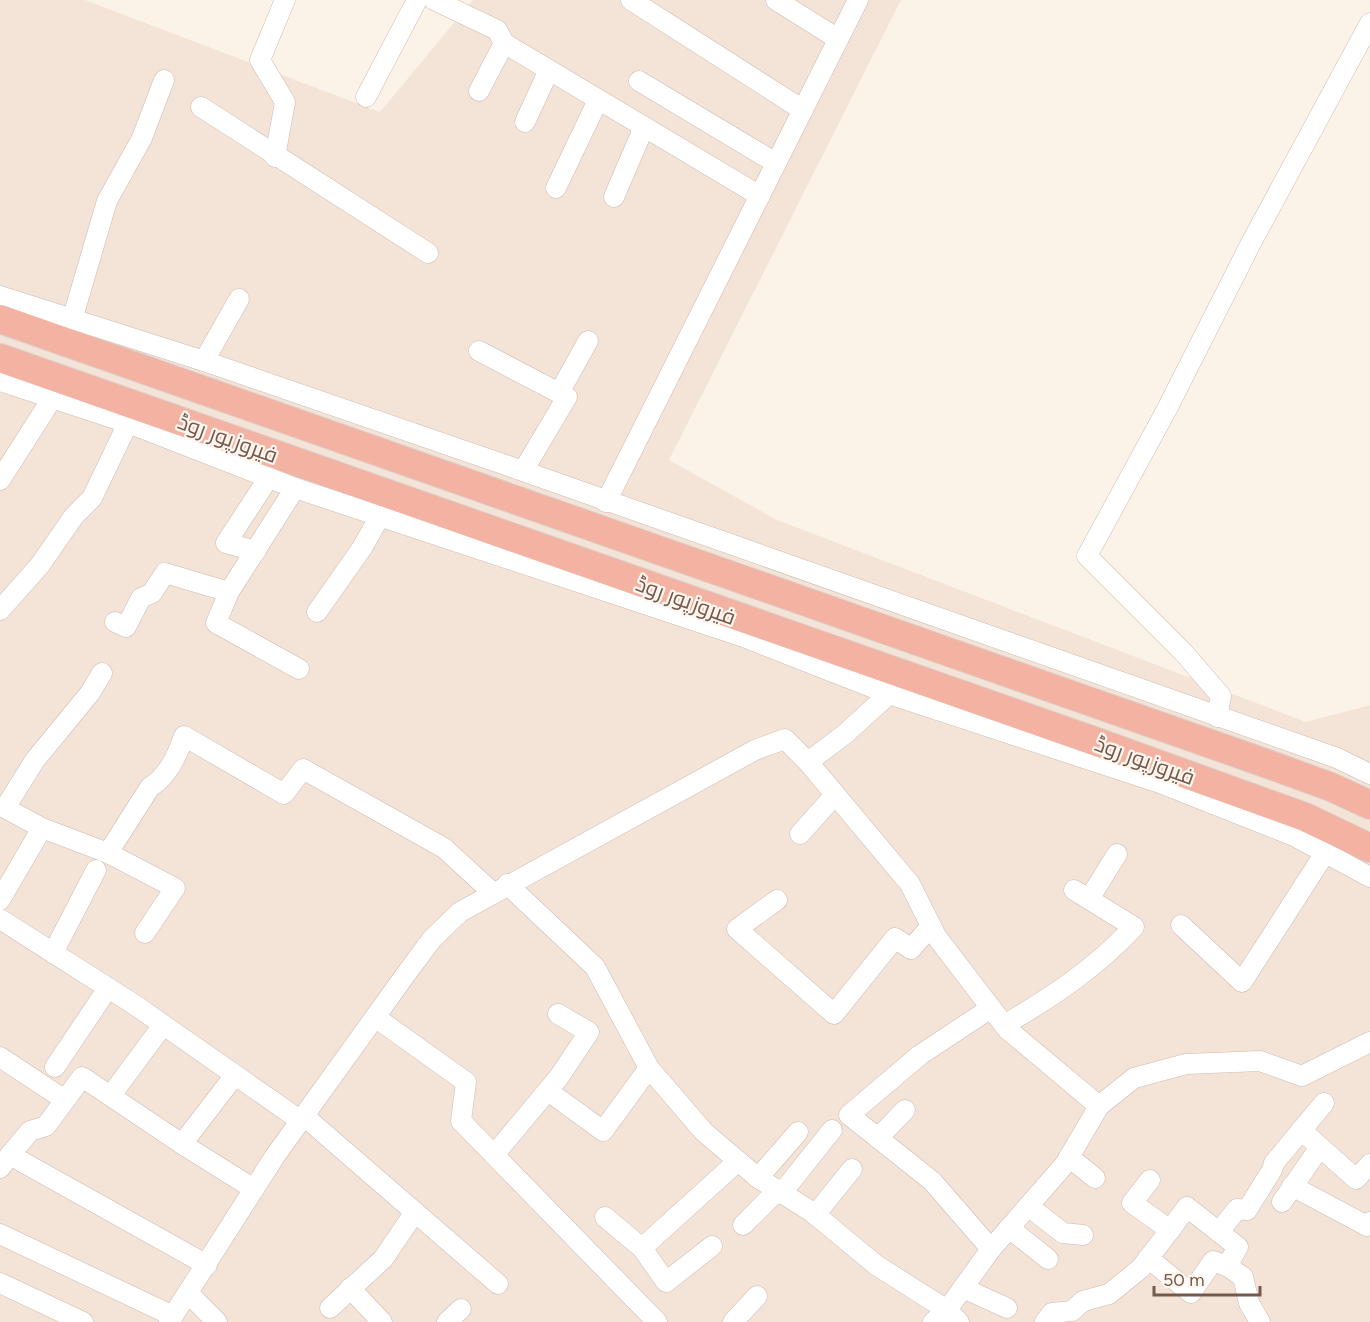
<svg xmlns="http://www.w3.org/2000/svg" width="1370" height="1322" viewBox="0 0 1370 1322" font-family="Figtree,Cairo,sans-serif">
<style>
.residential{fill:#f3e4d7}
.lines{fill:none;stroke-linecap:round;stroke-linejoin:round}
.minor-casing{stroke:#cdbaaf;stroke-width:21}
.highway-casing{stroke:#d8d1cd;stroke-width:30}
.minor{stroke:#fff;stroke-width:20}
.highway{stroke:#f3b2a2;stroke-width:28}
.labels{text-anchor:middle;stroke-width:4.5;stroke-linejoin:round;paint-order:stroke}
.street-label{font-size:22px;fill:#75594d;stroke:#fef7ef}
</style>
<rect width="100%" height="100%" fill="#fcf3e8"/>
<polygon class="residential" points="0,0 85,0 380,112 473,0 901,0 669,460 777,520 1306,722 1370,705 1370,1322 0,1322"/>
<g class="lines">
<g class="minor-casing">
<g id="minor">
<polyline points="434,0 497,30 504,43 760,196"/>
<polyline points="631,0 803,110"/>
<polyline points="776,0 838,39"/>
<polyline points="639,81 776,163"/>
<polyline points="479,91 504,43"/>
<polyline points="366,97 417,0"/>
<polyline points="201,107 428,253"/>
<polyline points="525,122 549,70"/>
<polyline points="275,157 285,102 260,60 285,0"/>
<polyline points="556,188 598,100"/>
<polyline points="614,197 644,127"/>
<polyline points="0,296 204,361 523,471 1337,758 1370,774"/>
<polyline points="72,320 107,201 142,138 164,80"/>
<polyline points="479,351 567,397 523,471"/>
<polyline points="204,361 239,299"/>
<polyline points="0,381 128,423 295,488 741,636 889,694 1160,783 1294,836 1370,877"/>
<polyline points="559,393 588,341"/>
<polyline points="0,480 53,397"/>
<polyline points="295,488 229,592 216,623 299,669"/>
<polyline points="606,502 858,0"/>
<polyline points="256,551 226,543 269,477"/>
<polyline points="0,610 40,565 74,516 92,498 128,423"/>
<polyline points="317,612 362,548 380,516"/>
<polyline points="115,622 126,627 141,598 152,593 165,573 229,592"/>
<path d="M102 673 90 693 35 760 5 808 42 828 108 853 150 787C167 777 178 754 184 736L284 794 303 769 444 848 493 893"/>
<polyline points="1217,717 1221,696 1184,653 1087,556 1167,409 1251,243 1370,23"/>
<polyline points="808,762 845,734 889,694"/>
<polyline points="800,834 834,796"/>
<polyline points="108,853 175,888 145,933"/>
<polyline points="507,884 595,967 649,1068 704,1132 758,1178 812,1212 876,1265 947,1310 959,1322"/>
<polyline points="1089,899 1117,854"/>
<polyline points="0,900 42,828"/>
<polyline points="777,900 737,929 834,1014 895,938 911,949 931,926"/>
<polyline points="0,919 135,1005 301,1121"/>
<polyline points="1181,925 1242,982 1325,853"/>
<polyline points="53,953 96,870"/>
<polyline points="375,1017 466,1082 461,1121 657,1322"/>
<path d="M1004 1025C1054 996 1094 969 1134 927L1074 890"/>
<polyline points="0,1057 65,1100"/>
<polyline points="55,1067 108,988"/>
<polyline points="235,1075 182,1144 254,1189"/>
<polyline points="548,1091 603,1131 649,1068"/>
<polyline points="112,1094 163,1025"/>
<polyline points="304,1116 498,1284"/>
<polyline points="1301,1130 1356,1179 1370,1164"/>
<polyline points="878,1138 905,1110"/>
<polyline points="10,1155 30,1131 46,1126 82,1077 182,1144"/>
<polyline points="494,1155 559,1077 589,1032 558,1014"/>
<polyline points="1069,1157 1095,1178"/>
<polyline points="0,1168 10,1155 207,1265"/>
<polyline points="758,1178 798,1132"/>
<polyline points="1292,1186 1367,1226 1370,1222"/>
<polyline points="781,1194 832,1130"/>
<polyline points="1282,1202 1320,1147"/>
<polyline points="1028,1206 1063,1233 1083,1235"/>
<polyline points="815,1215 852,1169"/>
<polyline points="605,1217 642,1248 738,1161"/>
<polyline points="743,1225 777,1191"/>
<polyline points="1009,1228 1048,1259"/>
<polyline points="1170,1230 1187,1207 1238,1247 1227,1266 1243,1277 1249,1303 1260,1322"/>
<polyline points="1219,1232 1237,1209 1247,1210 1272,1170 1274,1163 1324,1103"/>
<polyline points="0,1234 173,1316"/>
<polyline points="642,1248 666,1282 712,1246"/>
<polyline points="991,1249 932,1181 849,1115 920,1055 991,1008"/>
<polyline points="1148,1258 1191,1293 1213,1261 1227,1266"/>
<polyline points="0,1283 83,1322"/>
<polyline points="350,1288 382,1322"/>
<polyline points="963,1288 1007,1308"/>
<polyline points="188,1293 217,1322"/>
<polyline points="330,1308 383,1259 415,1212"/>
<polyline points="169,1322 275,1156 406,974 432,939 460,912 755,750 785,739 808,762 910,884 936,936 1007,1029 1099,1106"/>
<polyline points="447,1322 461,1309"/>
<polyline points="733,1322 757,1296"/>
<polyline points="933,1322 947,1310 991,1249 1065,1164 1099,1106 1134,1078 1186,1064 1260,1061 1302,1076 1370,1042"/>
<polyline points="1045,1322 1052,1313 1072,1311 1083,1301 1109,1294 1141,1268 1170,1230 1132,1203 1150,1180"/>
</g>
</g>
<g class="highway-casing">
<g id="highway">
<polyline points="0,319 1265,763 1331,787 1370,805"/>
<polyline points="0,358 1094,741 1305,817 1370,848"/>
</g>
</g>
<use href="#minor" class="minor"/>
<use href="#highway" class="highway"/>
</g>
<g class="labels">
<g class="street-label">
<text transform="translate(228 438) rotate(20)" y="8">فیروزپور روڈ</text>
<text transform="translate(686 600) rotate(20)" y="8">فیروزپور روڈ</text>
<text transform="translate(1145 760) rotate(20)" y="8">فیروزپور روڈ</text>
</g>
</g>
<path d="M1154 1286v9h106v-9" fill="none" stroke="#75594d" stroke-width="3"/>
<text x="1163" y="1286" font-size="18" fill="#75594d" stroke="#fef7ef" stroke-width="4.5" paint-order="stroke">50 m</text>
</svg>
